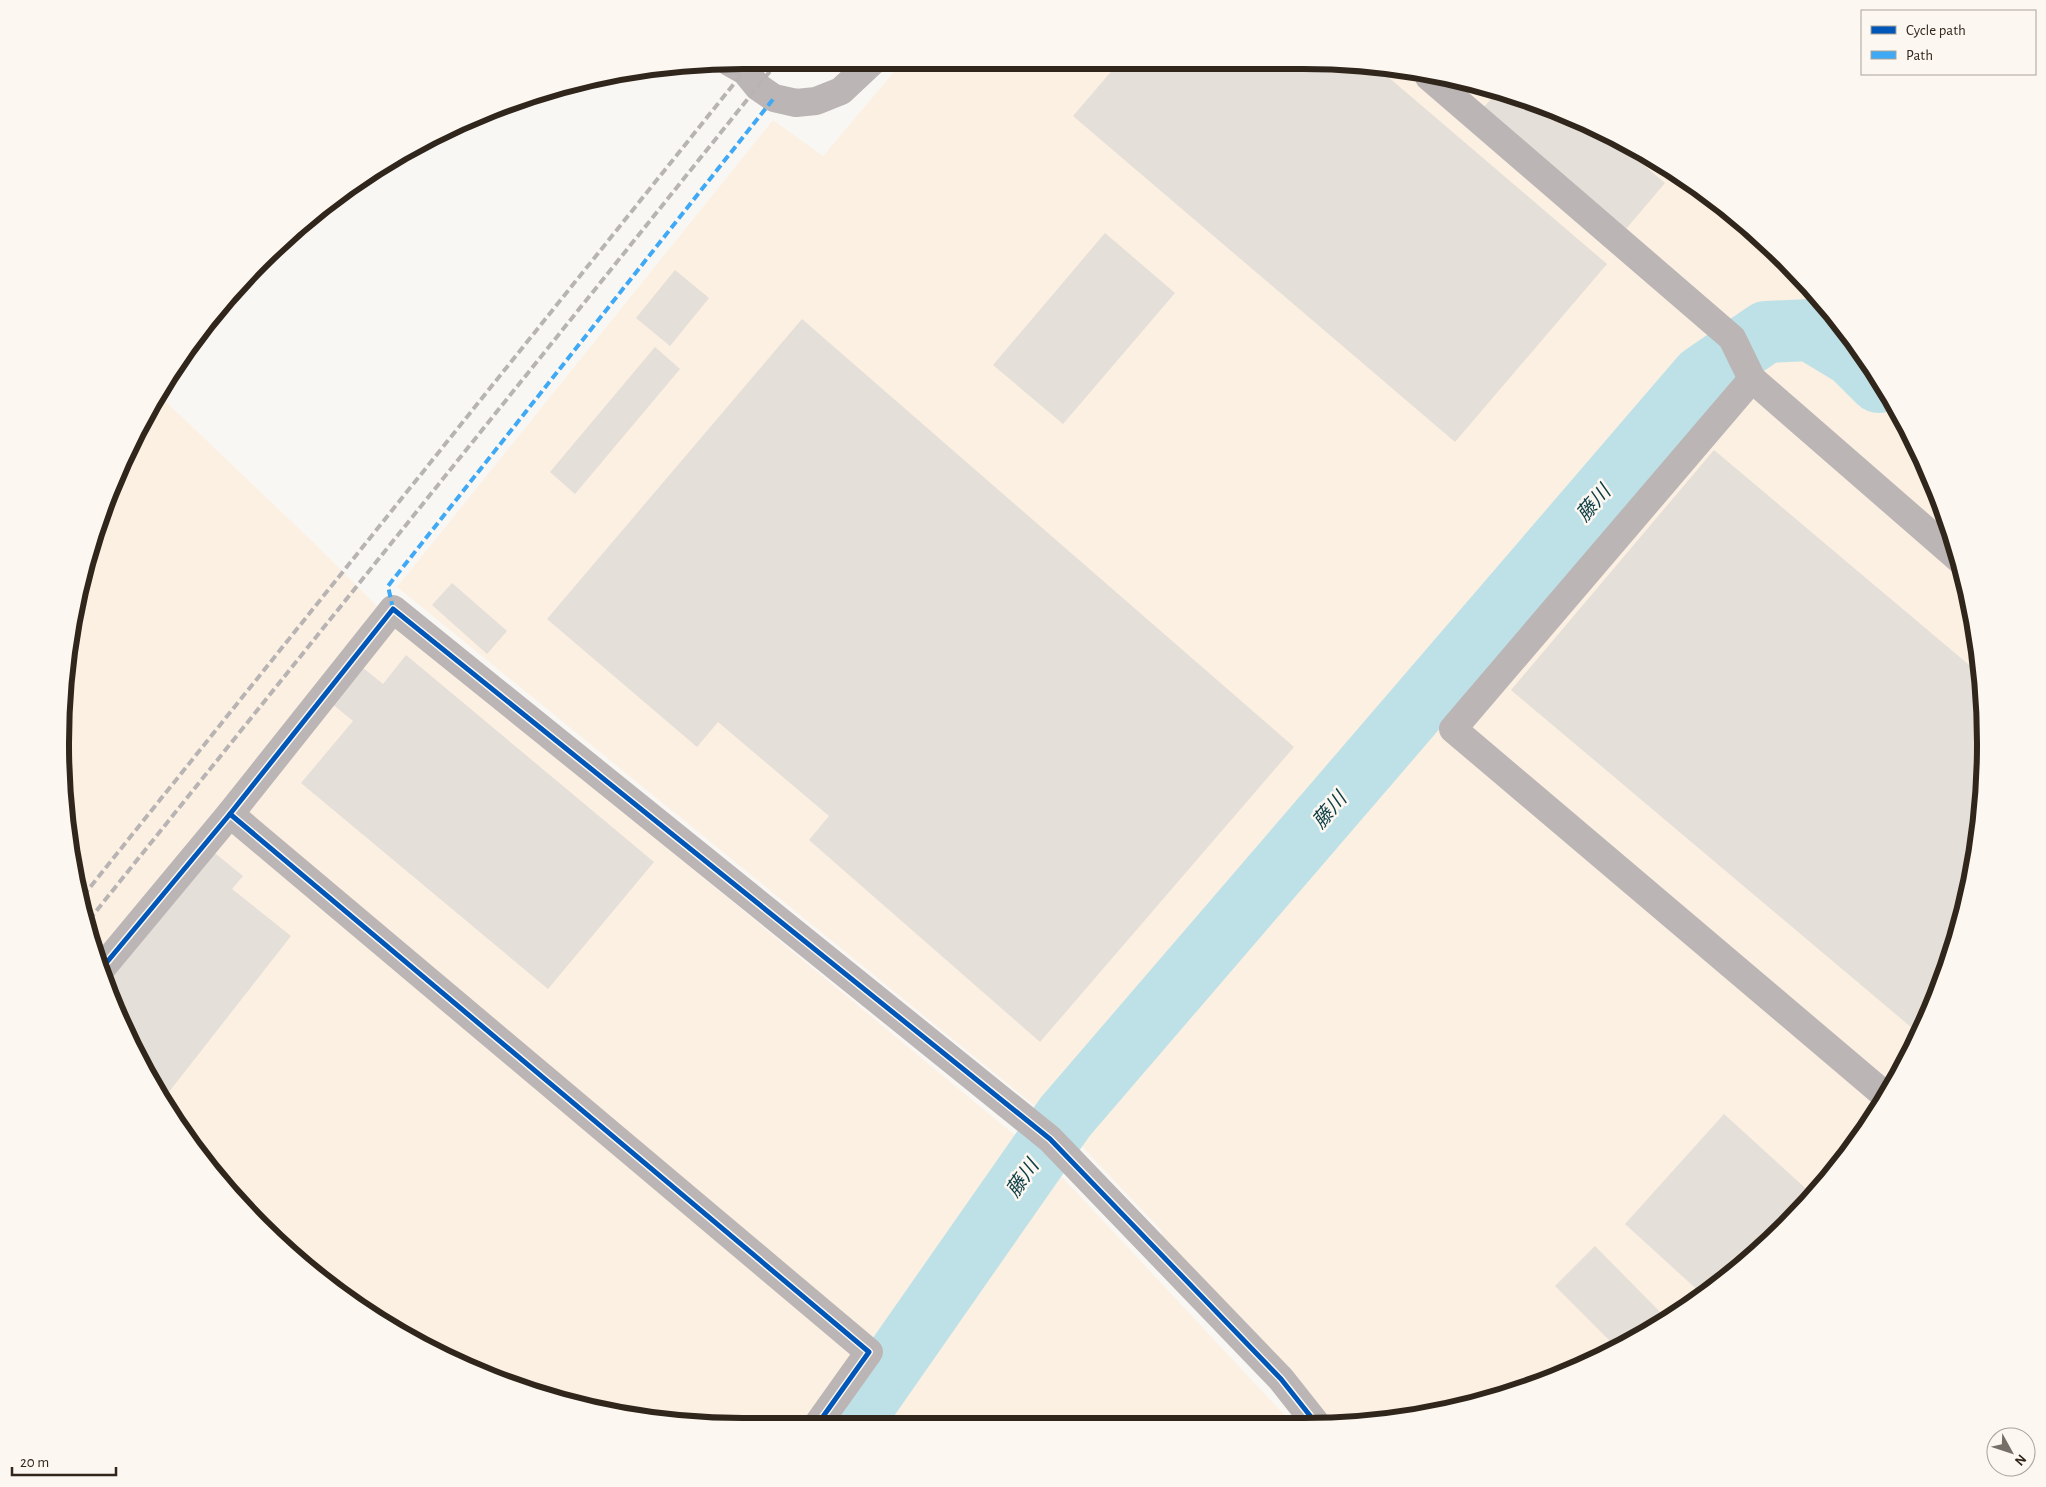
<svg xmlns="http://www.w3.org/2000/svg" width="2046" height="1487" viewBox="0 0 2046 1487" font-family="'Alegreya Sans','Noto Sans JP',sans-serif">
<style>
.built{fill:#fcf0e2}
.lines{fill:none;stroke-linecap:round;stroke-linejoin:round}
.river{stroke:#bee1e7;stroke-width:62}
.building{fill:#e4dfd8}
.minor{stroke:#bbb6b5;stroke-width:28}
.rail{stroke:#b8b4b3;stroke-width:4;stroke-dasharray:8 4;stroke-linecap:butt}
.quiet{stroke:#3fa9f5;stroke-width:4;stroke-dasharray:8 4;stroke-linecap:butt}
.cycleway-casing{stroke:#fcf7f1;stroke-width:8}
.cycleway{stroke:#0057b8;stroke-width:5}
.labels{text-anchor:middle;stroke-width:5;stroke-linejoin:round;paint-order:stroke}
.water-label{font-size:20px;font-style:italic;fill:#0b3c43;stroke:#fcf7f1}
.rim{fill:none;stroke:#30261b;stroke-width:6}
</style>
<rect width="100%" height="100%" fill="#f9f7f4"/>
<g class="built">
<polygon points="904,60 1303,60 1479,83 1564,112 1682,175 1753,230 1845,327 1915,441 1963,566 1985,699 1980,832 1950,963 1895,1085 1817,1194 1719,1286 1564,1375 1392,1421 1330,1422 1293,1371 1164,1248 1161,1230 1073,1137 397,587 773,120 823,156"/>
<polygon points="160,396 312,541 389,618 1051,1165 1291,1422 699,1426 566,1404 402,1336 293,1258 201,1160 112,1005 66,832 60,743 73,610 130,441"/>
</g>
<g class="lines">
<polyline class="river" points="850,1425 1065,1117 1702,376 1766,332 1810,330 1853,356 1879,382"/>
</g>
<g class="building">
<polygon points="1121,60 1303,60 1380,70 1607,264 1455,442 1073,116"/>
<polygon points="1460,81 1477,83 1471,90"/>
<polygon points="1499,90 1564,112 1610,137 1665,183 1626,229 1483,108"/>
<polygon points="1693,183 1753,230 1776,254 1692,185"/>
<polygon points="1105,233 1175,293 1063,424 993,365"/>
<polygon points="675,270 709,298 670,346 636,318"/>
<polygon points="802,319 1294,747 1040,1042 809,840 829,816 718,722 697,747 547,619"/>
<polygon points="655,347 680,369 575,494 550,472"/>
<polygon points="1714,450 1981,675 1985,699 1980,832 1950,963 1918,1033 1511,690"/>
<polygon points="452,583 507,631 487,654 432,605"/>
<polygon points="406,655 654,862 548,989 301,783 353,721 331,703 362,667 383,684"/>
<polygon points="211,850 243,876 232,889 291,936 165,1097 112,1005 106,983"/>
<polygon points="1724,1114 1814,1196 1719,1286 1703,1295 1625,1224"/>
<polygon points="1595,1246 1665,1317 1615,1346 1555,1286"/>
</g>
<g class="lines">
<g class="minor">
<polyline points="729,62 745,71 758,87 774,98 796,103 816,101 841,91 874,60"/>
<polyline points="1429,77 1732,338 1752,379 1960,560"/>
<polyline points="1752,379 1453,729 1886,1096"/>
<polyline points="230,814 869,1352 817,1425"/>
<polyline points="102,968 230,814 393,609 1050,1139 1281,1379 1315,1422"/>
</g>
<g class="rail">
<polyline points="83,896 753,60"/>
<polyline points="89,920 779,60"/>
</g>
<polyline class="quiet" points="393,609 388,586 774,98"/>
<g class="cycleway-casing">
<g id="cycleway">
<polyline points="230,814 869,1352 817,1425"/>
<polyline points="102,968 230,814 393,609 1050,1139 1281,1379 1315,1422"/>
</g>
</g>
<use href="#cycleway" class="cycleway"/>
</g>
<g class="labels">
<g class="water-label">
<text transform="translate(1593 503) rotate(-49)" y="7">藤川</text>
<text transform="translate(1329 810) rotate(-49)" y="7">藤川</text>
<text transform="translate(1022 1178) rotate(-55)" y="7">藤川</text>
</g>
</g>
<path d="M0 0H2046V1487H0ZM743 69H1303A674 674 0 0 1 1977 743V744A674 674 0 0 1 1303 1418H743A674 674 0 0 1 69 744V743A674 674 0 0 1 743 69Z" fill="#fcf7f1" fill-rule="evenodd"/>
<path class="rim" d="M743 69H1303A674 674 0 0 1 1977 743V744A674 674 0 0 1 1303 1418H743A674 674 0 0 1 69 744V743A674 674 0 0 1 743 69Z"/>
<rect x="1861" y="10" width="175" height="65" fill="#fcf7f1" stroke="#aaa39b"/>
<rect x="1871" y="26" width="25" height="8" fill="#0057b8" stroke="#aaa39b"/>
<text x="1906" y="35" font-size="15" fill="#30261b">Cycle path</text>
<rect x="1871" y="51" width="25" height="8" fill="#3fa9f5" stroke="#aaa39b"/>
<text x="1906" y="60" font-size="15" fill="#30261b">Path</text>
<g transform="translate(2011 1452) rotate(130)"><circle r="24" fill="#fcf7f1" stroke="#aaa39b"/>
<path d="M0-4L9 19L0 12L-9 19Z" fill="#766f67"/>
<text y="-8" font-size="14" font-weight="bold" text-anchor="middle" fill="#30261b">N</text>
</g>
<path d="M12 1467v8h104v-8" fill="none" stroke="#30261b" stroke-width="2.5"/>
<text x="20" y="1467" font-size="15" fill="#30261b" stroke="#fcf7f1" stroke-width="4" paint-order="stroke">20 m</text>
</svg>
